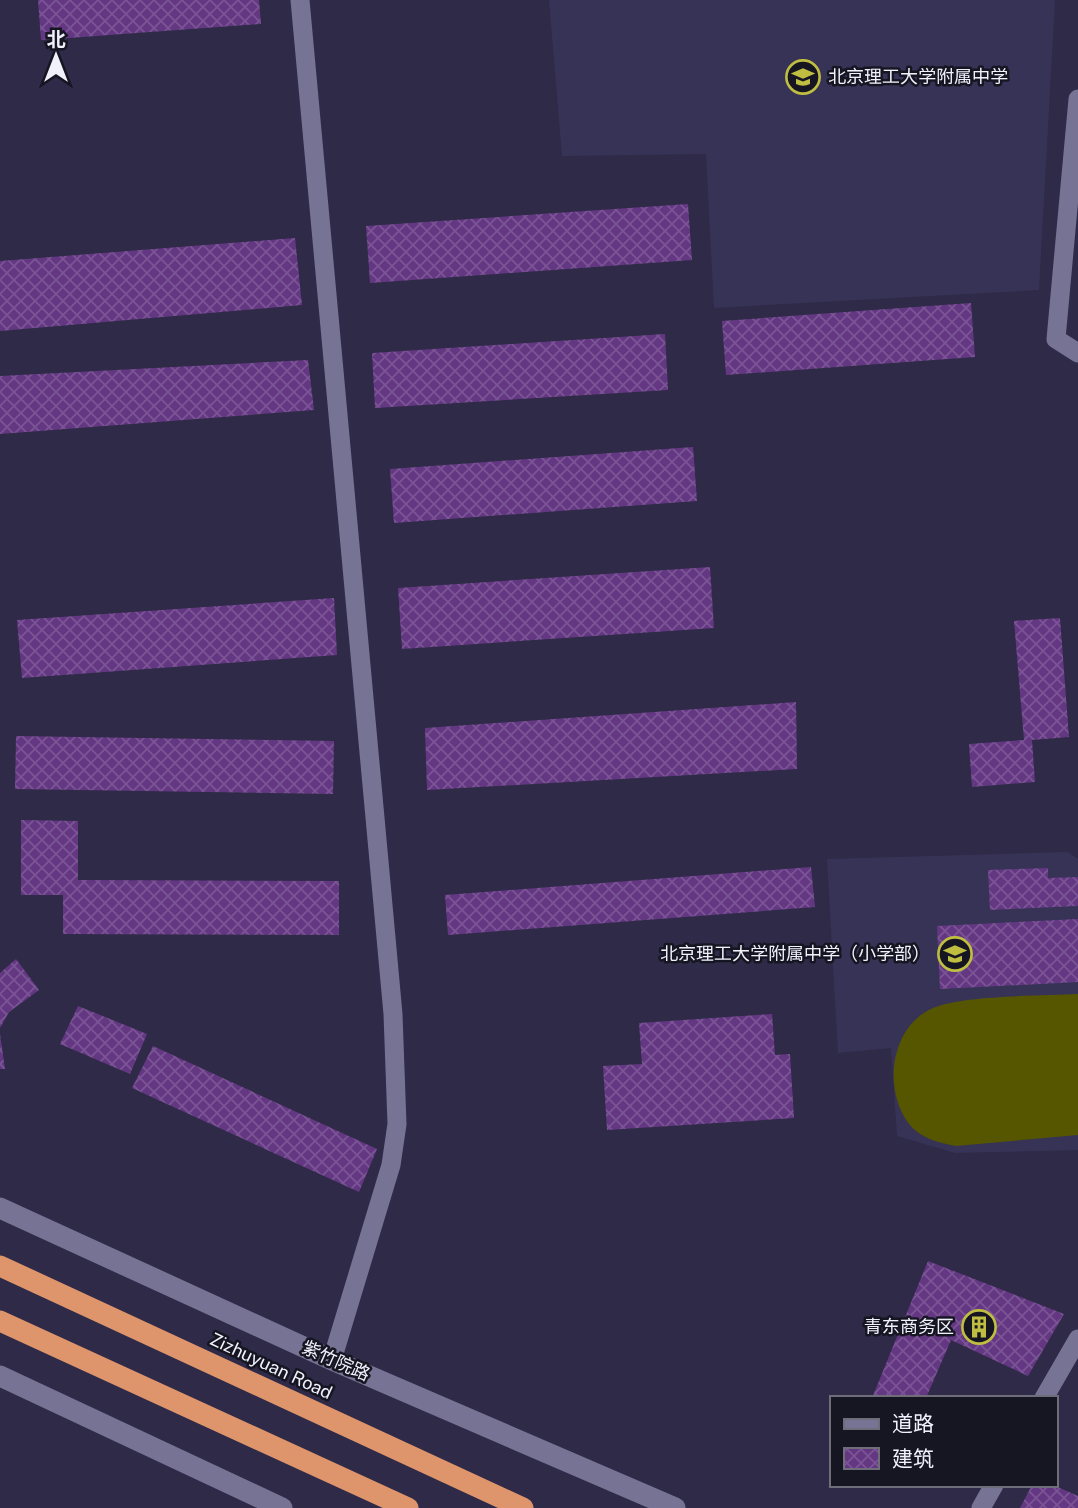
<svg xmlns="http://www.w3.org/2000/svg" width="1078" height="1508" viewBox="0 0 1078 1508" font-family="'Public Sans','Noto Sans SC',sans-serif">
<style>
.built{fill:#373356}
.grass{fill:#565500}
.building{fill:url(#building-cross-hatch)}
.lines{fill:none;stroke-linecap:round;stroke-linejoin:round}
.street{stroke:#777394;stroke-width:19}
.secondary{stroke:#777394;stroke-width:21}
.highway{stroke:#df956c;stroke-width:21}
.labels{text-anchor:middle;stroke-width:5;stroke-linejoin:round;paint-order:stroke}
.poi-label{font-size:18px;fill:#f1f1fc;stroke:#161522;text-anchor:end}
.street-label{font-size:18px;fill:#f1f1fc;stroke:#161522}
</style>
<defs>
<pattern id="building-cross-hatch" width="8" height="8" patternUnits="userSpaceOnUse" patternTransform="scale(1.75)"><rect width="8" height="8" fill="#643783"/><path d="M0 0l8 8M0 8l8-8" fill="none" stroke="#7b5495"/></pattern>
</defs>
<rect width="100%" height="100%" fill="#2e2a47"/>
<g class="built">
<polygon points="549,0 1055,0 1039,290 714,308 706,154 562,156"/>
<polygon points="1068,852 1078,859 1078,1150 955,1153 897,1136 891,1048 838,1053 827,859"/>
</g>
<path class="grass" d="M1078 994V1135L956 1146C939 1143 920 1138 909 1124 882 1088 891 1026 933 1008 963 995 1043 996 1078 994Z"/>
<g class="building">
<polygon points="38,0 259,0 261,24 41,40"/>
<polygon points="688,204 692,260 370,283 366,226"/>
<polygon points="295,238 302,305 0,331 0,261"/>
<polygon points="971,303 975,357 726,375 722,321"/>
<polygon points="665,334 668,390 375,408 372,353"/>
<polygon points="308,360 314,410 0,434 0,376"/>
<polygon points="693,447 697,501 394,523 390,469"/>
<polygon points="710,567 714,628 402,649 398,588"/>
<polygon points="334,598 337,655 22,678 17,620"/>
<polygon points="1060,618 1069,737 1032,740 1035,782 972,787 969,744 1024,740 1014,621"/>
<polygon points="796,702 797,769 427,790 425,728"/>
<polygon points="16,736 334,741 333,794 15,789"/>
<polygon points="21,820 78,821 78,880 339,881 339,935 63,934 63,895 21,895"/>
<polygon points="811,867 815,907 448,935 445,895"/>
<polygon points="1048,868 1048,878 1078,877 1078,906 990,910 988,870"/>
<polygon points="1078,919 1078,982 940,989 937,926"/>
<polygon points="16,959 39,990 9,1012 0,1028 0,973"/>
<polygon points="78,1006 147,1034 130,1074 60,1044"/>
<polygon points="772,1014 775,1055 790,1054 794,1118 607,1130 603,1066 642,1064 639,1023"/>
<polygon points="0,1034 5,1069 0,1069"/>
<polygon points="153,1046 377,1149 359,1192 132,1088"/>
<polygon points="928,1261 1064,1314 1028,1376 951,1340 926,1398 872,1398"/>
<polygon points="1032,1485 1053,1485 1078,1496 1078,1508 1020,1508"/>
</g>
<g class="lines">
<g class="street">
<polyline points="300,0 393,1014 397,1124 391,1165 332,1360"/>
<polyline points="1078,99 1056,339 1078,353"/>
<polyline points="1044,1398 1078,1339"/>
<polyline points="981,1508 994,1485"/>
</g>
<g class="secondary">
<polyline points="0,1208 332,1360 675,1508"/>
<polyline points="0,1376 282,1508"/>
</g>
<g class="highway">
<polyline points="0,1266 523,1508"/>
<polyline points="0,1321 408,1508"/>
</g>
</g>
<defs>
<g id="school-ring" transform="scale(1.75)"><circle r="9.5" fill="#161522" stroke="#bfbe41" stroke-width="1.5"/><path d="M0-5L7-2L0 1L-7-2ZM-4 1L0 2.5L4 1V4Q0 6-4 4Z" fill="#bfbe41"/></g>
<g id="building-ring" transform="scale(1.75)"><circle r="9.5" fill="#161522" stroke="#bfbe41" stroke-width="1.5"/><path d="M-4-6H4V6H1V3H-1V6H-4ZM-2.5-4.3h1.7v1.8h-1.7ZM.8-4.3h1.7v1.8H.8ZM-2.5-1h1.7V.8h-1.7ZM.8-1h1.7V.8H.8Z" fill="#bfbe41"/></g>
</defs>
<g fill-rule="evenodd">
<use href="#school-ring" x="803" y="77"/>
<use href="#school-ring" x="955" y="954"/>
<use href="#building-ring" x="979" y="1327"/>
</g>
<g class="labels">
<g class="poi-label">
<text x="828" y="83" text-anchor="start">北京理工大学附属中学</text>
<text x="930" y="960">北京理工大学附属中学（小学部）</text>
<text x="954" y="1333">青东商务区</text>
</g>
<g class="street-label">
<text transform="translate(336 1361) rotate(24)" y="6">紫竹院路</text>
<text transform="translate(271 1366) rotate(25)" y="6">Zizhuyuan Road</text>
</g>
</g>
<rect x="830" y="1396" width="228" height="91" fill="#161522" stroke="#6e6d79" stroke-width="2"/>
<rect x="844" y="1419" width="35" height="10" fill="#777394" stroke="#6e6d79" stroke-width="2"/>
<text x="892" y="1431" font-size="21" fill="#f1f1fc">道路</text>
<rect x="844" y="1448" width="35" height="21" fill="url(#building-cross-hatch)" stroke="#6e6d79" stroke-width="2"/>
<text x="892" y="1466" font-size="21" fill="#f1f1fc">建筑</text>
<g transform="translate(56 56)" stroke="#161522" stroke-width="5" paint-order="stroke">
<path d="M0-5L12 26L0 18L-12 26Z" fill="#f1f1fc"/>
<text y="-10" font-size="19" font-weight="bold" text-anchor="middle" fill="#f1f1fc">北</text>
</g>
</svg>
